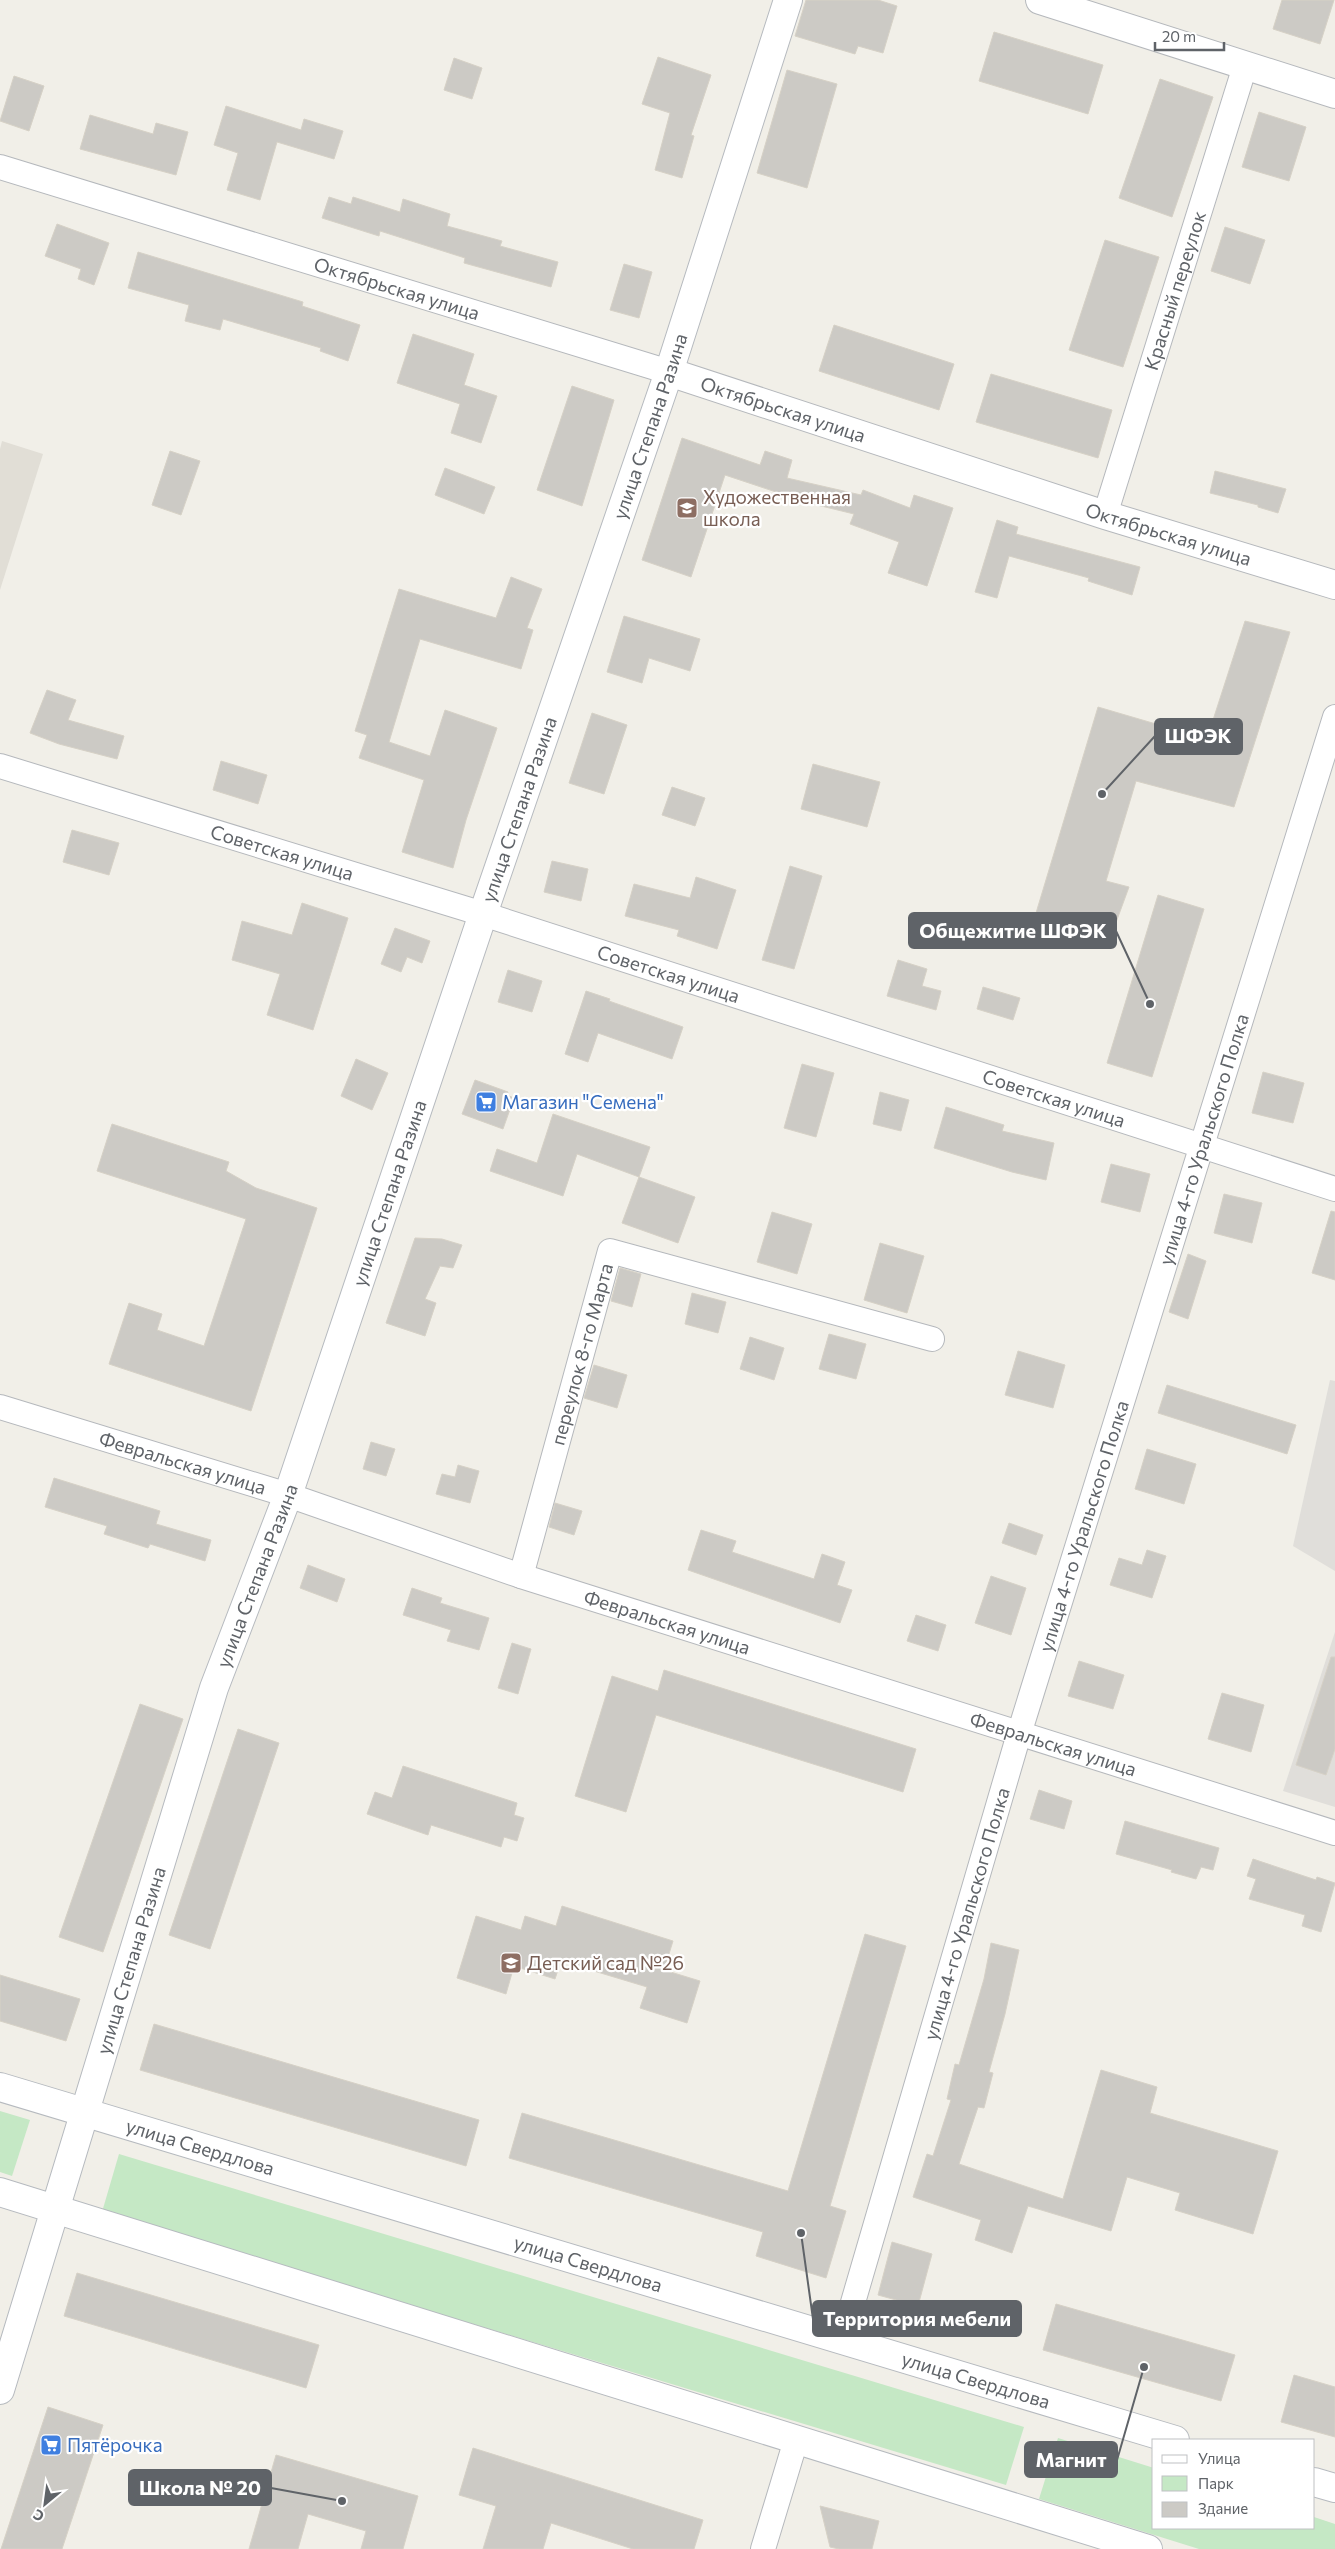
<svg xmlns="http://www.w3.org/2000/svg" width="1335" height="2549" viewBox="0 0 1335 2549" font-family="Commissioner,sans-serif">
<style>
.industrial{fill:#e0deda}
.education{fill:#e1ded6}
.green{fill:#c5e8c5}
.building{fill:#cccac5;stroke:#d6d1c6}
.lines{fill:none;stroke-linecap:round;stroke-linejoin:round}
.minor-casing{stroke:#b5b8bc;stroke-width:26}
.tertiary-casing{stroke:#b5b8bc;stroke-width:30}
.secondary-casing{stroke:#b6babf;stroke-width:30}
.minor{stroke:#fff;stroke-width:24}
.tertiary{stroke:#fff;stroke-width:28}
.secondary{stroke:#fff;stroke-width:28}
.labels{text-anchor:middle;stroke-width:4.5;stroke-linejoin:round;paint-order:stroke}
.street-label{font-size:19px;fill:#5f6368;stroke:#fff}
.education-label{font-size:19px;fill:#785e54;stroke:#fff;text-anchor:start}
.shop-label{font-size:19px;fill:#366cbe;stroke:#fff;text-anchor:start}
.leader{fill:none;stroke:#5f6368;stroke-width:2}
.callout-dot{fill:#5f6368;stroke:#fff;stroke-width:2}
.callout{fill:#5f6368;stroke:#5f6368;stroke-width:2}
.callout-label{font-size:20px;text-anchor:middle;font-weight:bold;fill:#fff}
</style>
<rect width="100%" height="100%" fill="#f1efe8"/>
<g class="industrial">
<polygon points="1330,1380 1335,1381 1335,1571 1293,1546"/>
<polygon points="1335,1632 1335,1807 1283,1791"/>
</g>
<polygon class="education" points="2,441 43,454 0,590 0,449"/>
<g class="green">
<polygon points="0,2111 30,2120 12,2176 0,2172"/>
<polygon points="119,2154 1024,2427 1006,2485 102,2212"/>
<polygon points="1058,2438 1154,2468 1154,2528 1314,2528 1314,2517 1335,2524 1335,2549 1199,2549 1039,2499"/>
</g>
<g class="building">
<polygon points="806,0 878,0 897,6 883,53 858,46 855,54 795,36"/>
<polygon points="1282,0 1334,0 1320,44 1273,29"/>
<polygon points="994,32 1103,65 1088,114 979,81"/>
<polygon points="658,57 711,75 691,135 694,136 682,178 655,170 670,113 642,104"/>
<polygon points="454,58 482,68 472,99 444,90"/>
<polygon points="787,70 837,84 807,188 757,173"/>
<polygon points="14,76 44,86 29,131 0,121"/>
<polygon points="1160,79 1213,97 1172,217 1119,198"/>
<polygon points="226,106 301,130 304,119 343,131 334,159 277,142 260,200 227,190 238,153 214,145"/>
<polygon points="1259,112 1306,127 1289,181 1242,167"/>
<polygon points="90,115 153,134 156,123 188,132 176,175 80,149"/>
<polygon points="329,197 351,204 353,197 400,212 403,199 450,214 447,226 502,241 500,246 558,262 551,287 464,263 465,258 380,231 379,236 322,218"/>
<polygon points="57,224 109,243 94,285 78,279 81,269 45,256"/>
<polygon points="1225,227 1265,240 1250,284 1211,271"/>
<polygon points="1105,240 1159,257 1123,367 1069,350"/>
<polygon points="138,252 303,302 302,306 360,325 348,361 320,351 321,348 223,319 220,330 185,321 189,305 128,288"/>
<polygon points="624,264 652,272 639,318 610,310"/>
<polygon points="834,325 954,364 939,410 819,371"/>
<polygon points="413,334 474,354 464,385 497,396 481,443 451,433 460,404 397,383"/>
<polygon points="991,374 1112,410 1098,458 976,422"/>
<polygon points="572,386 614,400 582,506 537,490"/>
<polygon points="682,438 760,465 765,451 792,460 787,478 861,495 863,490 910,508 914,495 953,508 927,586 888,573 899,542 850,524 854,514 809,503 725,475 691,577 642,560"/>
<polygon points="170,451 200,461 181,515 152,505"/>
<polygon points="445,468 495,487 484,514 435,495"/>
<polygon points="1215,471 1286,489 1278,513 1258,507 1258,505 1210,493"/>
<polygon points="997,520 1018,527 1016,534 1140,567 1132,595 1088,581 1089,578 1009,556 997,598 975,592"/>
<polygon points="511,577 542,589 527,628 533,630 521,669 420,639 389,742 430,756 445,710 497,728 466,820 453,868 402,852 424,780 359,758 367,735 355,731 399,589 496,618"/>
<polygon points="624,616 700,639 690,671 649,658 642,683 607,672"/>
<polygon points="1245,621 1290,632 1234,807 1136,781 1106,881 1129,887 1107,947 1033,923 1098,707 1173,729 1170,740 1203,751"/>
<polygon points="47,690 76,700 68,720 124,736 117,759 59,744 30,733"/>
<polygon points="592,713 627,725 604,794 569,783"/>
<polygon points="221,761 267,775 258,804 213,790"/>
<polygon points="813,764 880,782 867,827 801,809"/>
<polygon points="672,787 705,798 695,826 662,815"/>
<polygon points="72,830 119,843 109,875 63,862"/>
<polygon points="552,861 588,869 581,901 544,892"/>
<polygon points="790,866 822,876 794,969 762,960"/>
<polygon points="696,877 736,890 717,949 677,936 679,930 625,916 634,884 690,898"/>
<polygon points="1158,895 1204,909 1152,1077 1107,1063"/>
<polygon points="302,903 348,918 313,1030 267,1015 280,974 232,960 242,921 292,935"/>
<polygon points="395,928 430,941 422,963 407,957 401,972 381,964"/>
<polygon points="898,960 927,969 922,986 941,991 936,1010 887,996"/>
<polygon points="508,970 542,981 532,1012 498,1002"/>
<polygon points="983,987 1020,998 1013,1020 977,1009"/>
<polygon points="586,991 610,999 609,1001 683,1027 672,1059 598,1033 588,1062 565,1054"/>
<polygon points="356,1059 388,1073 372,1110 341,1096"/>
<polygon points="802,1064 834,1073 816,1137 784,1128"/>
<polygon points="1263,1072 1304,1083 1293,1123 1252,1113"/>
<polygon points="475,1080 508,1092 507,1095 514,1098 503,1129 462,1114"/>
<polygon points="880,1092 909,1100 901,1131 873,1124"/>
<polygon points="946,1107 1004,1125 1002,1131 1054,1143 1046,1180 1012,1172 934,1148"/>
<polygon points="553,1114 650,1147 639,1177 577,1154 563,1196 490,1171 497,1149 537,1163"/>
<polygon points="112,1124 229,1162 226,1171 256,1188 317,1208 251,1411 109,1364 129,1303 162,1314 157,1330 204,1346 246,1219 97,1171"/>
<polygon points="1111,1164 1150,1174 1140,1212 1101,1202"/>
<polygon points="639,1177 695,1197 678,1243 622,1223"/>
<polygon points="1224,1194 1262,1203 1252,1243 1214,1233"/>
<polygon points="1331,1211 1335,1212 1335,1280 1312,1273"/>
<polygon points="772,1212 812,1224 797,1274 757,1262"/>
<polygon points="415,1238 442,1239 462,1245 453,1268 440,1266 425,1299 436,1303 425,1336 386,1323"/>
<polygon points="880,1243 924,1256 907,1313 864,1300"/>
<polygon points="1188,1254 1206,1261 1188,1319 1169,1312"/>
<polygon points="620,1268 641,1274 632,1307 611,1301"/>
<polygon points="692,1293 726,1302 718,1333 685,1324"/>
<polygon points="829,1334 866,1344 856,1379 819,1369"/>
<polygon points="750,1337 784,1348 774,1380 740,1369"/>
<polygon points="1018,1351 1065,1365 1053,1408 1005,1395"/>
<polygon points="594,1365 627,1375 617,1408 584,1398"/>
<polygon points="1167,1385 1296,1425 1287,1454 1158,1413"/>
<polygon points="371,1442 395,1449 386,1476 363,1469"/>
<polygon points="1147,1449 1196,1464 1184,1504 1135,1489"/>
<polygon points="458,1465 479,1471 470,1503 436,1494 442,1474 455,1477"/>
<polygon points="54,1478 160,1511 156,1524 211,1540 205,1561 150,1544 148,1548 104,1534 107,1526 45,1507"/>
<polygon points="555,1503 582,1511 574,1535 549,1527"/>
<polygon points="1009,1523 1043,1535 1036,1555 1002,1543"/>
<polygon points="701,1530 736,1541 732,1552 814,1579 822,1554 845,1562 837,1585 852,1590 840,1623 688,1570"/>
<polygon points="1147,1550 1166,1556 1152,1598 1110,1585 1119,1558 1142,1565"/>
<polygon points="308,1565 345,1579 337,1602 300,1588"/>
<polygon points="991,1576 1026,1588 1011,1635 975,1623"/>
<polygon points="412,1588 442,1598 440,1603 489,1618 479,1650 447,1641 451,1630 403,1615"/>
<polygon points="916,1615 946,1625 938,1651 907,1641"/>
<polygon points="512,1643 531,1649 518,1694 498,1688"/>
<polygon points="1331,1657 1335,1657 1335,1749 1326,1775 1296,1765"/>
<polygon points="1079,1661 1124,1675 1113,1709 1068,1696"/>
<polygon points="664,1670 916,1749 903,1792 656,1715 626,1812 575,1796 612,1676 658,1691"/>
<polygon points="1222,1693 1264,1705 1251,1752 1208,1739"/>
<polygon points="140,1704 183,1719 103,1952 59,1937"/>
<polygon points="238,1729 279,1743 210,1949 169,1935"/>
<polygon points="403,1766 517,1803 514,1815 524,1818 517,1841 504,1837 501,1847 431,1825 428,1835 367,1814 375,1792 392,1798"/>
<polygon points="1039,1790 1072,1801 1064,1829 1030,1819"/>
<polygon points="1125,1821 1219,1848 1213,1870 1201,1867 1196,1879 1171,1872 1172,1870 1116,1854"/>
<polygon points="1253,1859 1316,1880 1317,1877 1335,1883 1321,1932 1302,1926 1305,1915 1249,1899 1256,1879 1247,1876"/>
<polygon points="562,1906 673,1941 664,1970 700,1981 687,2023 640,2008 647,1987 561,1961 555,1979 514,1966 506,1994 457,1978 476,1916 521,1930 525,1916 556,1926"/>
<polygon points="865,1934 906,1946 830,2206 846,2211 826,2278 756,2256 763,2232 509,2158 522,2113 788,2191"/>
<polygon points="991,1943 1019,1950 1005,2014 989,2072 993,2073 984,2108 978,2107 959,2164 1063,2199 1101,2070 1157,2087 1150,2113 1278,2151 1253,2234 1175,2210 1180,2193 1127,2177 1111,2231 1028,2206 1012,2253 975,2240 981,2220 913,2197 927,2154 933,2156 951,2100 947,2099 955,2064 959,2065 984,1979"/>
<polygon points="0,1975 80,1999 66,2041 0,2021"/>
<polygon points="154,2024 479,2120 466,2166 140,2070"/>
<polygon points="892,2242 932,2254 918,2306 878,2295"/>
<polygon points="77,2273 319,2345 306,2388 64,2316"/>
<polygon points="1056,2304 1235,2355 1221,2401 1043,2350"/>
<polygon points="1294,2375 1335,2387 1335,2437 1281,2422"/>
<polygon points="48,2407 103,2425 62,2549 1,2549"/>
<polygon points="473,2448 703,2520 694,2549 633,2549 551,2523 543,2549 483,2549 496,2506 459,2495"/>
<polygon points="276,2455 418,2496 403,2549 361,2549 366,2531 308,2514 298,2549 249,2549"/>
<polygon points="820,2506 879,2521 872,2549 839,2549 830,2547"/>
</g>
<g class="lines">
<g class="minor-casing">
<g id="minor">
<path id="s1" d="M0 167 669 372"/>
<path id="s2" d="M1105 515 1245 66"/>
<path id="s3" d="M0 766 483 914 1335 1189"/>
<path id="s4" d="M0 1407 288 1495 521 1576 1335 1833"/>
<path id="s5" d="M521 1576 610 1251 932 1339"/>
<path id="s6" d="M842 2340 1019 1734 1335 717"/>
<polyline points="763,2549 796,2440"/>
</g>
</g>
<g class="tertiary-casing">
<g id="tertiary">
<polyline points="1040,0 1335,94"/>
<path id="s7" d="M669 372 1105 515 1335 585"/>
</g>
</g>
<g class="secondary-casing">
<g id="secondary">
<path id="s8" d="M0 2087 1175 2440"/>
<polyline points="0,2192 1148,2549"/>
<path id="s9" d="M0 2390 214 1688 288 1495 483 914 669 372 788 0"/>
<polyline points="1314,2482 1335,2488"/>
</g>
</g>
<use href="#minor" class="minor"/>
<use href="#tertiary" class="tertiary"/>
<use href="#secondary" class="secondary"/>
</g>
<defs>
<g id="school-square" transform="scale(1.125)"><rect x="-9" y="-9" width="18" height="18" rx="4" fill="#8d6e63" stroke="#fff"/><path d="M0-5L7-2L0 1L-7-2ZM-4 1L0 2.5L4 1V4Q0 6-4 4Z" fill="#fff"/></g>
<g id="supermarket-square" transform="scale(1.125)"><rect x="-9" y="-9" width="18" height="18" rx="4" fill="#3f7fe0" stroke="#fff"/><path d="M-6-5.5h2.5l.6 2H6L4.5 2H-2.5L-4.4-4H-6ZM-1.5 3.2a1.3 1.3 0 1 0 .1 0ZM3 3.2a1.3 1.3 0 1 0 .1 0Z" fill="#fff"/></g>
</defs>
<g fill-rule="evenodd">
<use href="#school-square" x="687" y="508"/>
<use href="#supermarket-square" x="486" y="1102"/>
<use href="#school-square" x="511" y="1963"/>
<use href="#supermarket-square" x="51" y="2445"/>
</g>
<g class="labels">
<g class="street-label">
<text dy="7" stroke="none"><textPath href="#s1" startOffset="415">Октябрьская улица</textPath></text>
<text dy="7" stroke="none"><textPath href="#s2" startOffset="235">Красный переулок</textPath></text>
<text dy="7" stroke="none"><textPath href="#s7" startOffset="120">Октябрьская улица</textPath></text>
<text dy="7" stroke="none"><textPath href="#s9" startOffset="2069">улица Степана Разина</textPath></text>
<text dy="7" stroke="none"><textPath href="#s7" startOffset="525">Октябрьская улица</textPath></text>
<text dy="7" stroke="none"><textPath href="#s9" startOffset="1664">улица Степана Разина</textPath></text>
<text dy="7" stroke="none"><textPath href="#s3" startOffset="295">Советская улица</textPath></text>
<text dy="7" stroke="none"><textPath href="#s3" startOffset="700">Советская улица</textPath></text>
<text dy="7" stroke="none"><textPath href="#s3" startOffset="1105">Советская улица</textPath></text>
<text dy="7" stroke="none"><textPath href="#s6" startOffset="1254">улица 4-го Уральского Полка</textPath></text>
<text dy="7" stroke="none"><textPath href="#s9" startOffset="1259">улица Степана Разина</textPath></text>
<text dy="7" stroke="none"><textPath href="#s5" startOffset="230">переулок 8-го Марта</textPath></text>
<text dy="7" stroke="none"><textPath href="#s4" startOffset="191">Февральская улица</textPath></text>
<text dy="7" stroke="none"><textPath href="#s6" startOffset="849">улица 4-го Уральского Полка</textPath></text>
<text dy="7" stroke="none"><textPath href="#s9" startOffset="854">улица Степана Разина</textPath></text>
<text dy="7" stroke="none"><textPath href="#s4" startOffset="701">Февральская улица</textPath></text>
<text dy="7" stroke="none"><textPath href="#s4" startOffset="1106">Февральская улица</textPath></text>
<text dy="7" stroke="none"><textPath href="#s6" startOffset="444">улица 4-го Уральского Полка</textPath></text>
<text dy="7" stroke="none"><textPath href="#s9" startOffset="449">улица Степана Разина</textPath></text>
<text dy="7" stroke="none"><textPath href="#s8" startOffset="209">улица Свердлова</textPath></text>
<text dy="7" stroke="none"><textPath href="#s8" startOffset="614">улица Свердлова</textPath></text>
<text dy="7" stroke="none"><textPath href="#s8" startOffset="1019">улица Свердлова</textPath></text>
</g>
<g class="education-label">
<text x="703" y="504">Художественная<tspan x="703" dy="22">школа</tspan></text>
<text x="527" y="1970">Детский сад №26</text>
</g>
<g class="shop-label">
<text x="502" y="1109">Магазин "Семена"</text>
<text x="67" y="2452">Пятёрочка</text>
</g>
</g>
<path class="leader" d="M1102 794L1155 736M1150 1004L1116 931M801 2233L813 2319M1144 2367L1117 2460M342 2501L271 2488"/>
<g class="callout-dot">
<circle cx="1102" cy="794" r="5"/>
<circle cx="1150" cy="1004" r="5"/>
<circle cx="801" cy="2233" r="5"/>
<circle cx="1144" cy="2367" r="5"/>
<circle cx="342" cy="2501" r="5"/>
</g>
<g class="callout">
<rect x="1155" y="719" width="87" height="35" rx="5"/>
<rect x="909" y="913" width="207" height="35" rx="5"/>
<rect x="813" y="2301" width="208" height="35" rx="5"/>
<rect x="1025" y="2442" width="92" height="35" rx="5"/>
<rect x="129" y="2470" width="142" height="35" rx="5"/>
</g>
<g class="callout-label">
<text x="1198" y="743">ШФЭК</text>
<text x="1013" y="938">Общежитие ШФЭК</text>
<text x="917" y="2326">Территория мебели</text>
<text x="1071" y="2467">Магнит</text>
<text x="200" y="2495">Школа № 20</text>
</g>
<rect x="1152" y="2439" width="162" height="90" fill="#ffffff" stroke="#bfc1c3"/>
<rect x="1162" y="2455" width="25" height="8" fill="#ffffff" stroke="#bfc1c3"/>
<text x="1198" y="2464" font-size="15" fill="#5f6368">Улица</text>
<rect x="1162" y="2476" width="25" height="15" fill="#c5e8c5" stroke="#bfc1c3"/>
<text x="1198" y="2489" font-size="15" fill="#5f6368">Парк</text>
<rect x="1162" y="2502" width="25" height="15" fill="#cccac5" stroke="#bfc1c3"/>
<text x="1198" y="2514" font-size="15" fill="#5f6368">Здание</text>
<g transform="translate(45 2504) rotate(209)" stroke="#ffffff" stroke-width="4" paint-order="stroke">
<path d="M0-4L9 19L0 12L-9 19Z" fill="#5f6368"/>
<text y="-8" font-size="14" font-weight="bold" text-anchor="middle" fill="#5f6368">С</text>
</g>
<path d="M1155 42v8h69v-8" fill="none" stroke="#5f6368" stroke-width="2.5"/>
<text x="1162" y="42" font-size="15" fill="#5f6368" stroke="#ffffff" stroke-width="4" paint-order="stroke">20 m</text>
</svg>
